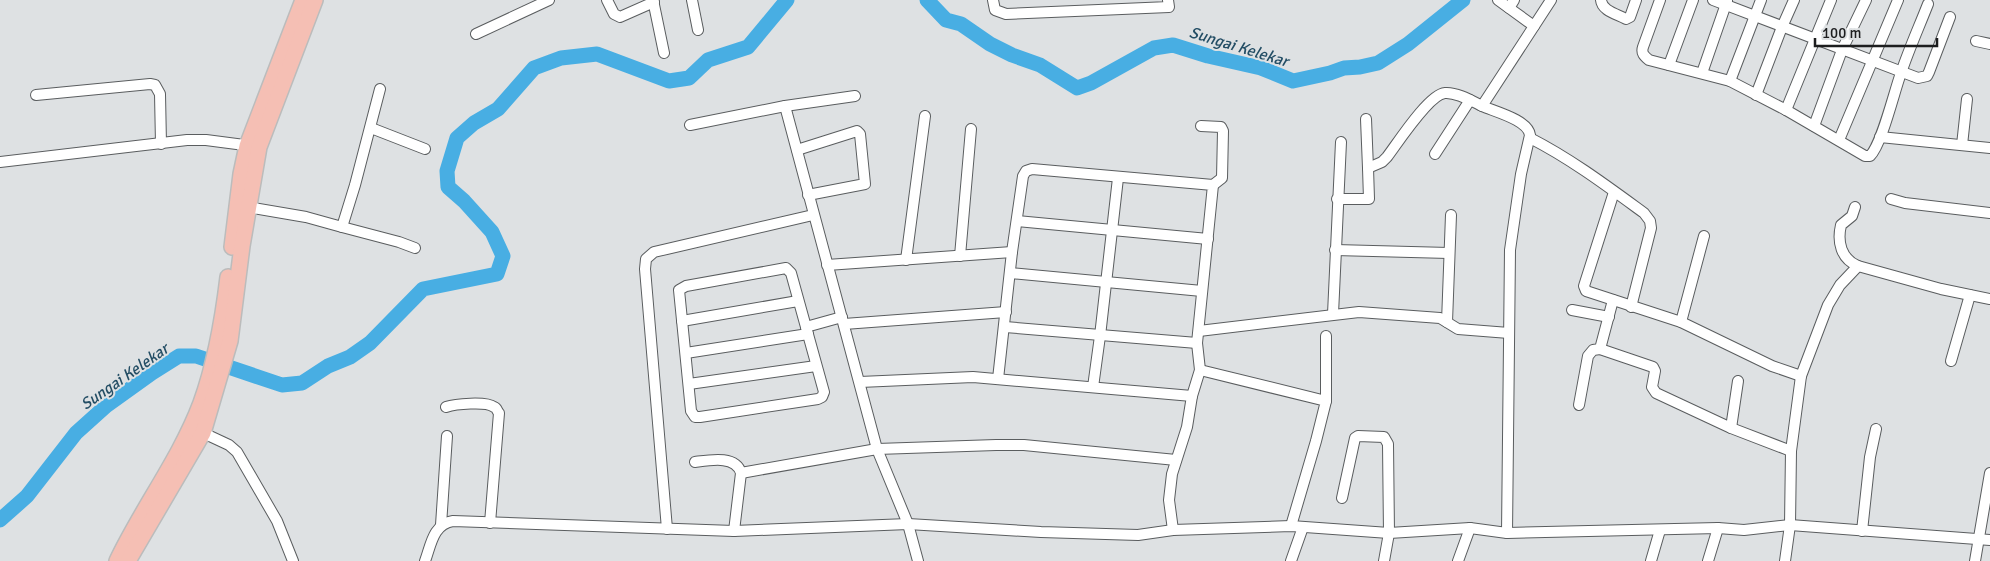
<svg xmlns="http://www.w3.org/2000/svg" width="1990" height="561" viewBox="0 0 1990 561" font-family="Signika,sans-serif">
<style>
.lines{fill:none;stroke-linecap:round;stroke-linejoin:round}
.river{stroke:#48aee3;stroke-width:15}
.minor-casing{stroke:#5a5d5f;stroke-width:12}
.highway-casing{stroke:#bbbcbc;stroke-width:18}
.minor{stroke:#fff;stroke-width:10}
.highway{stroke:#f5bfb4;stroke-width:15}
.labels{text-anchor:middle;stroke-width:4;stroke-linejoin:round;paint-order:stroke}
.water-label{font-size:16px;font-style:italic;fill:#244e65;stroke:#dee1e3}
</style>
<rect width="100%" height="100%" fill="#dee1e3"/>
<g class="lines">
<g class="river">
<polyline points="927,0 946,20 961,24 990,44 1012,55 1040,65 1077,88 1091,83 1154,48 1173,45 1208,56 1261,68 1293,81 1330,73 1344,68 1360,67 1378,63 1408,44 1463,0"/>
<polyline points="0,520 27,496 76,433 106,406 152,373 179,356 196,356 282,385 302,383 328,366 350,357 370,343 423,289 497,274 503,256 492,232 464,201 448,187 447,171 457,138 474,123 498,109 534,68 561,58 597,54 669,81 689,78 708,60 748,47 787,0"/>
</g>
<g class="minor-casing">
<g id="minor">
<polyline points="607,0 614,14 620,17 654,2"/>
<polyline points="653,0 664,53"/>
<polyline points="692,0 698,30"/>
<polyline points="993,0 995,10 1006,14 1169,7 1168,0"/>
<polyline points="1498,0 1509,8"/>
<polyline points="1514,0 1509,8 1534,26"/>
<path d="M1601 0C1602 11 1617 14 1626 19L1630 17 1636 0"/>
<path d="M1660 0 1643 47C1641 53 1644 56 1649 60L1730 81 1786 110 1865 156H1870C1882 144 1894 92 1901 73 1909 49 1919 27 1928 4"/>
<polyline points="1713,0 1918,78 1927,76 1929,72 1950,17"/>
<polyline points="476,34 549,0"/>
<polyline points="1976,41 1990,44"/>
<polyline points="1669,65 1693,0"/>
<polyline points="1702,73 1727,1"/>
<polyline points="1730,81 1761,0"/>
<polyline points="36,95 150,84 155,85 160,94 161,144"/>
<polyline points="1756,95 1782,27 1794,0"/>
<polyline points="785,106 877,449 908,524 918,561"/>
<polyline points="1786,110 1831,0"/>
<polyline points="1366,119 1368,168"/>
<polyline points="690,125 785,106 855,96"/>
<polyline points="1201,126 1221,127 1223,131 1222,178 1213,185"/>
<polyline points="1814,126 1842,50 1866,0"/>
<polyline points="371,128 425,149"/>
<polyline points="1880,137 1990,148"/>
<path d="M1530 138C1571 159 1607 186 1644 213L1650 221 1651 228 1631 307"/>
<polyline points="1839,140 1898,0"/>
<polyline points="1962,145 1967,99"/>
<polyline points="797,150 857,131 860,134 865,184 808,195"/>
<polyline points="1435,154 1470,100"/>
<polyline points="0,162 187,140 206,140 252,146"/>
<polyline points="1614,192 1584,286 1586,291 1681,322 1772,366 1801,376"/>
<path d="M1337 199H1369L1368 168 1382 162 1387 157C1397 144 1429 94 1445 93 1457 92 1472 101 1482 106"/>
<polyline points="1891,199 1905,203 1990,213"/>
<polyline points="242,206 306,217 342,227 355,185 380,89"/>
<path d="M1855 207 1852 216 1841 225C1837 242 1841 259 1858 266"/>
<polyline points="1017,221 1208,239"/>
<polyline points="342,227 399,242 415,248"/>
<polyline points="1335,250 1449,253"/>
<polyline points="960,256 971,129"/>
<polyline points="906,260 925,116"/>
<polyline points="827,265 1012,252"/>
<polygon points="786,268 791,273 824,392 822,397 818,399 700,417 695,417 691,411 679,290 686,286"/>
<polyline points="1010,273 1202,291"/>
<polyline points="1572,310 1609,317"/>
<polyline points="1333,314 1341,142"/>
<polyline points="682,321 798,301"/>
<polyline points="1447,322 1451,215"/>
<polyline points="1681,322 1704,236"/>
<polyline points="844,324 1006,312"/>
<polyline points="806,327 842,317"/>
<polyline points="1005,327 1197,343"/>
<polyline points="1199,331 1359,312 1440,318 1458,329 1509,333"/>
<polyline points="1600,349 1653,367 1655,371 1652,387 1656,393 1731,428 1791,451"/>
<polyline points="686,353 808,334"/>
<polyline points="1951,361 1970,295"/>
<polyline points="1200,370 1326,401 1316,441 1291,526"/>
<polyline points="998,379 1012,252 1023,176 1026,171 1032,169 1213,185 1197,343 1200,370 1192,396 1187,427 1172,474 1169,500 1173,530"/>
<polyline points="860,382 973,377 1192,396"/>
<polyline points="689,384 816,366"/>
<polyline points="1093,387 1100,336 1118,178"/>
<polyline points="1326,401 1326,336"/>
<polyline points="1579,405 1588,356 1593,350 1600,349 1613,300"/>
<path d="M446 407C455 404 486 401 494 407 497 408 497 411 499 413L490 523"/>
<polyline points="1731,428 1738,381"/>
<polyline points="199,431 229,445 237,452 277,521 293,561"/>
<path d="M695 462C710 460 736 455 741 473L734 531"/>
<polyline points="741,473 877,449 996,445 1024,445 1176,460"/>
<polyline points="1342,498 1355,438 1358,436 1384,437 1388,444 1389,533 1384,561"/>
<polyline points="441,525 447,436"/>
<polyline points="667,529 645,269 646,259 654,252 813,215"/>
<polyline points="1862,531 1870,457 1876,429"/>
<path d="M1507 533 1510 250 1521 174 1530 135C1528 120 1496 112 1482 106L1551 0"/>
<path d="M425 561C431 545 433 524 453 521L734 531 908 524 1041 532 1138 535 1173 530 1291 526 1389 533 1470 528 1507 533 1718 528 1744 530 1790 525 1990 540"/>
<polyline points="1291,561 1303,527"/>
<polyline points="1458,561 1470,528"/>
<polyline points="1651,561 1660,530"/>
<polyline points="1708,561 1718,528"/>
<polyline points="1785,561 1790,525 1791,451 1801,376 1828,305 1840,285 1858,266 1941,289 1990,299"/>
<polyline points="1975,561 1990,473"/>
</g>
</g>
<g class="highway-casing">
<g id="highway">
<polyline points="232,247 241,174 247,146 303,0"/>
<path d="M117 561C142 508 180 459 201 403 215 364 223 319 228 277"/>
<polyline points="128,561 203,433 230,341 242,246 259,147 315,0"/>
</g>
</g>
<use href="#minor" class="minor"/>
<use href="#highway" class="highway"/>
</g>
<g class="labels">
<g class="water-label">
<text transform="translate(1239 46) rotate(17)" y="6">Sungai Kelekar</text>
<text transform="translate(124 376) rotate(-35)" y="6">Sungai Kelekar</text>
</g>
</g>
<path d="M1815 38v8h122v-8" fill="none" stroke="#1d1e1f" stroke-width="2.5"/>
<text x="1822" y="38" font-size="15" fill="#1d1e1f" stroke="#dee1e3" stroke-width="4" paint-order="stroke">100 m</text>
</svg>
